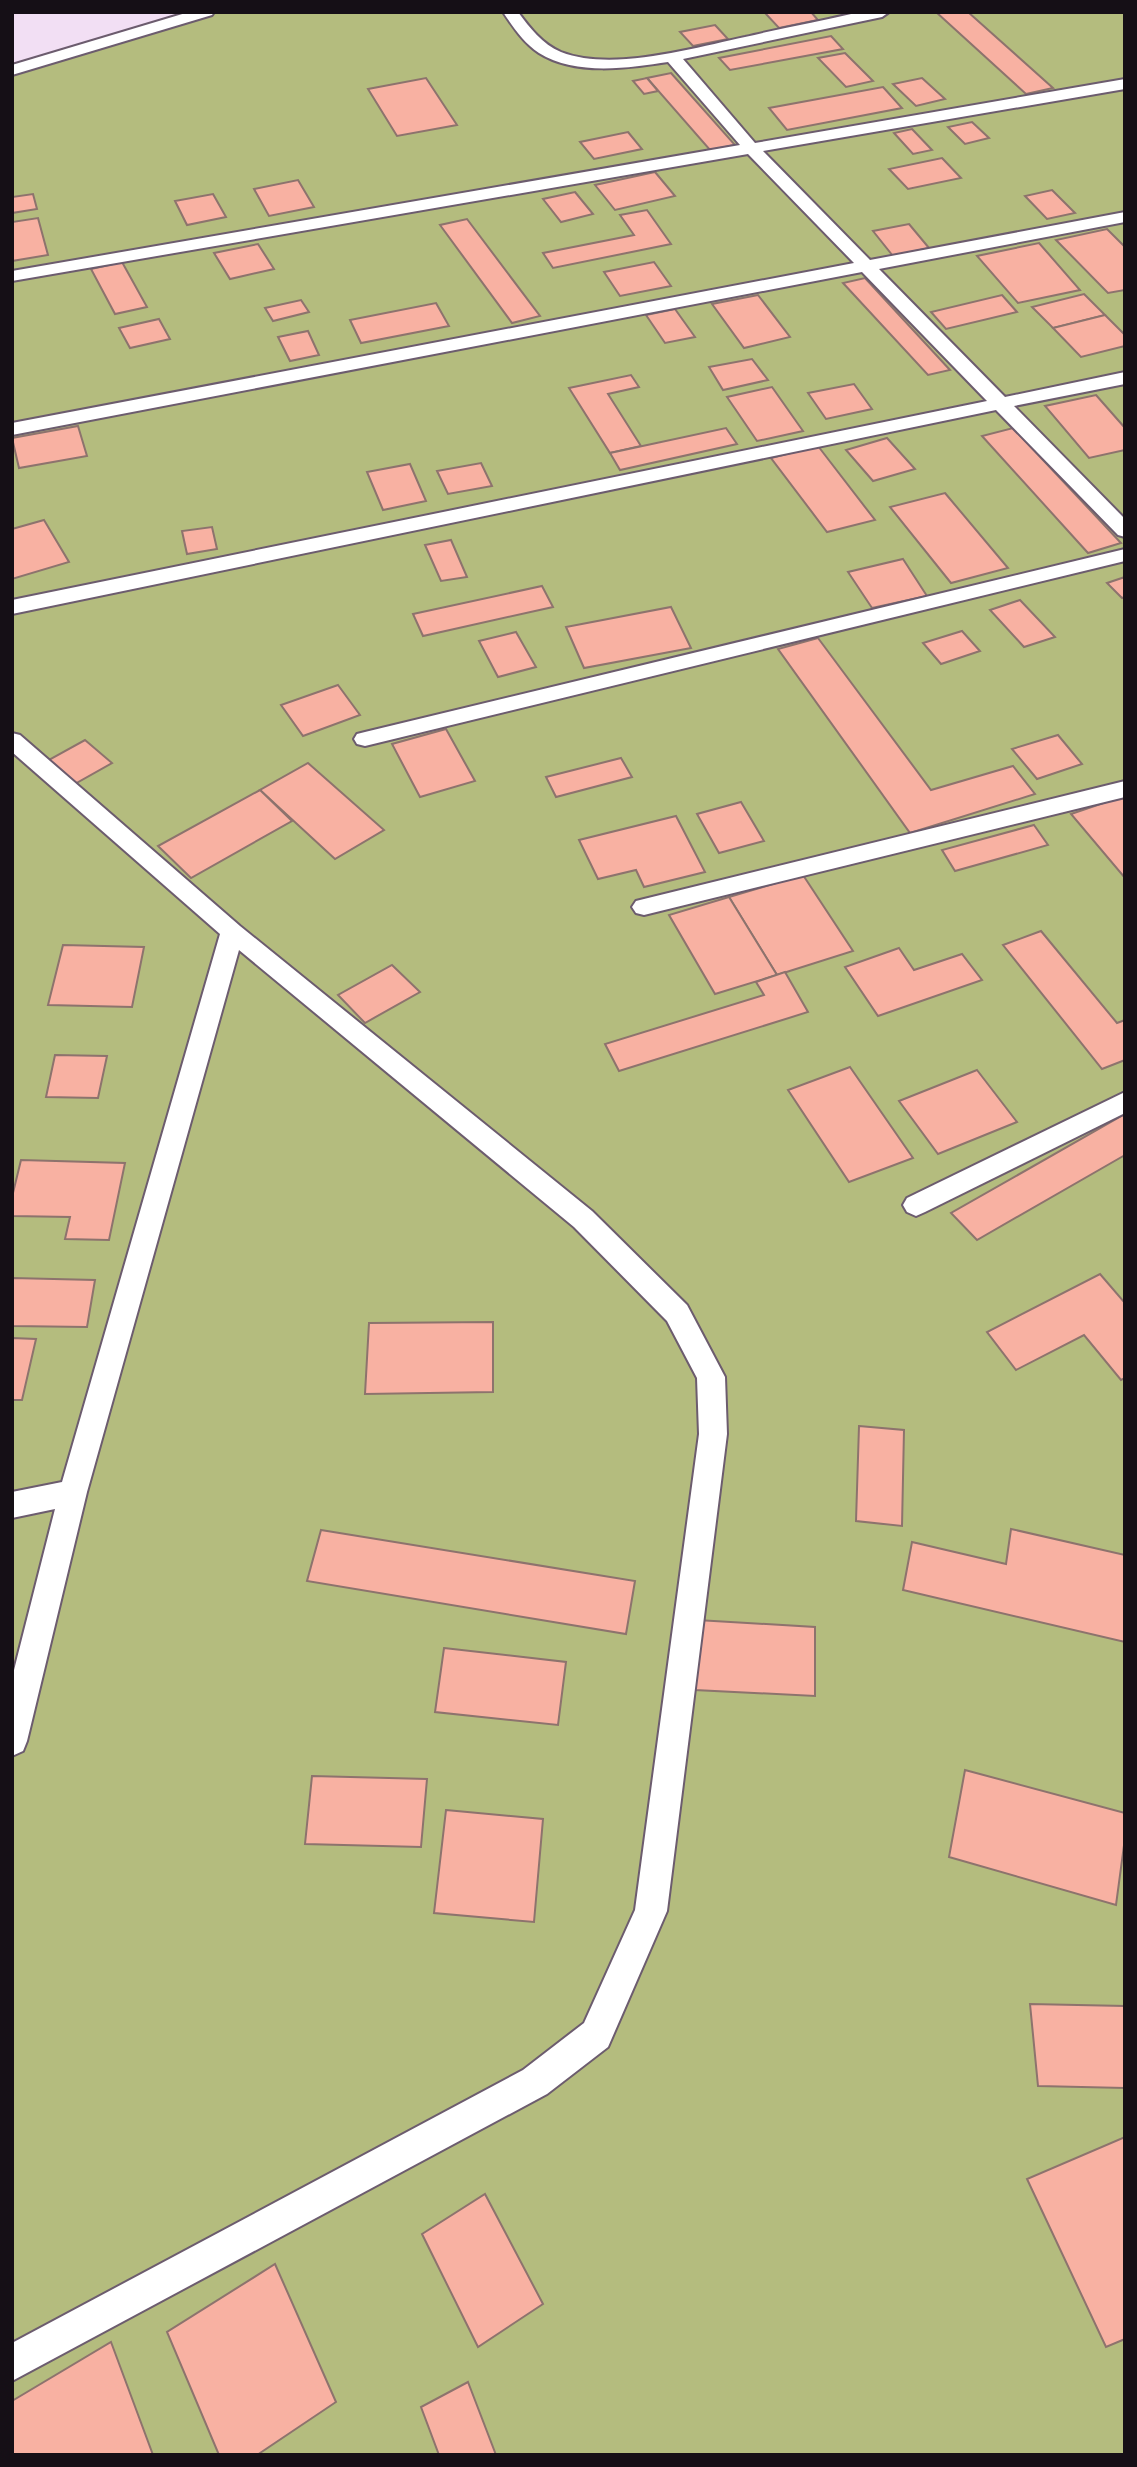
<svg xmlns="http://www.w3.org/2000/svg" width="1137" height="2467" viewBox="0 0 1137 2467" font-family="'Sofia Sans Condensed',sans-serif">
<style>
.green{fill:#b4bc7e}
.building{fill:#f8b1a2;stroke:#8d736d;stroke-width:2}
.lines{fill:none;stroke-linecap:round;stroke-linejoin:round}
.lane-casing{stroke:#6c5c6e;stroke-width:4}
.lane{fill:#fff;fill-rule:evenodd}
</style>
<rect width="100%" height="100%" fill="#f2dff4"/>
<polygon class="green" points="207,12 1125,12 1125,2455 12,2455 12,71"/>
<g class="building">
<polygon points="811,12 818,20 779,28 765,13"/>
<polygon points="936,12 968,12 1053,88 1026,94"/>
<polygon points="715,25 728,39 693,46 680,32"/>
<polygon points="831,36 843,49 730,70 719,58"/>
<polygon points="845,53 873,81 846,87 818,58"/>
<polygon points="671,73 735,145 710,150 647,78"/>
<polygon points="426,78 457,125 397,136 368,89"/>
<polygon points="647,78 658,91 644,94 633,81"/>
<polygon points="922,78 945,99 916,106 893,84"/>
<polygon points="883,87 902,108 787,130 769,108"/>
<polygon points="972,122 989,138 965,144 948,127"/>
<polygon points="912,129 932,150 913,154 894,133"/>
<polygon points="628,132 642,149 594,159 580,142"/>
<polygon points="942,158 961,178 908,189 889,169"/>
<polygon points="655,172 675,196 615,210 595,185"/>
<polygon points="298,180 314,207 269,216 254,189"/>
<polygon points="1052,190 1075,213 1047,219 1025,196"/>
<polygon points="575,192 593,214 561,222 543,199"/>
<polygon points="33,194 37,209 12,213 12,197"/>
<polygon points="213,194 226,217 187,225 175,201"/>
<polygon points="647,210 671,244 553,268 543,253 634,235 620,215"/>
<polygon points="38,218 48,255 12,261 12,222"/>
<polygon points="467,219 540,316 512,323 440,225"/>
<polygon points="909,224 929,248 893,256 873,231"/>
<polygon points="1107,229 1125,247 1125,290 1108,293 1056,240"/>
<polygon points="1039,243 1080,290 1018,303 977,256"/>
<polygon points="258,244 274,269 230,279 214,253"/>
<polygon points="122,262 147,307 115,314 91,269"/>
<polygon points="654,262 671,286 620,296 604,272"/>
<polygon points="865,278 950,370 928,375 843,283"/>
<polygon points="1084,294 1105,315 1053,328 1032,307"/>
<polygon points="758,295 790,337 744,348 712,304"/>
<polygon points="1002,295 1017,312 946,329 931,312"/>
<polygon points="301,300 309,312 273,321 265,308"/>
<polygon points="436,303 449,326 361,343 350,320"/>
<polygon points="675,309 695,337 665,343 646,315"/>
<polygon points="1105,315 1125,335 1125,346 1081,357 1053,328"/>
<polygon points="159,319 170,339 130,348 119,328"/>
<polygon points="308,331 319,355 290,361 278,337"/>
<polygon points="752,359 768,380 723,390 709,367"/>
<polygon points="631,375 639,387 608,394 641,446 610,453 569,388"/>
<polygon points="854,384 872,409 826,419 808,393"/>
<polygon points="772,387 803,431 757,441 727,397"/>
<polygon points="1096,395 1125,428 1125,450 1089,458 1045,406"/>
<polygon points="78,426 87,456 19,468 12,438"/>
<polygon points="726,428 737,444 620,470 610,453"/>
<polygon points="1013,428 1121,543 1088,553 982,436"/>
<polygon points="887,438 915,469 873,481 846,450"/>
<polygon points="818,446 875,520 827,532 771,458"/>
<polygon points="481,463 492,486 448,494 437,471"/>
<polygon points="410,464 426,501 383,510 367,472"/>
<polygon points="945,493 1008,568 951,583 890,507"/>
<polygon points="44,520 69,562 12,579 12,529"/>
<polygon points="212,527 217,549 187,554 182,531"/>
<polygon points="451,540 467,577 441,581 425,545"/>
<polygon points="903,559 927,596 872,608 848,572"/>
<polygon points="1125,577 1125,597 1122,598 1107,583"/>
<polygon points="542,586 553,607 423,636 413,614"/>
<polygon points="1020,600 1055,637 1024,647 990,610"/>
<polygon points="671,607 691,648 584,668 566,627"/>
<polygon points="962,631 980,651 941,664 923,643"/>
<polygon points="516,632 536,667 498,677 479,641"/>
<polygon points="818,638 931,790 1013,766 1035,794 910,833 778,649"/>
<polygon points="338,685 360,715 303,736 281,705"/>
<polygon points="446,729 475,781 420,797 392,744"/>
<polygon points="1058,735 1082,764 1037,779 1012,749"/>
<polygon points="85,740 112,763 64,790 38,766"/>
<polygon points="621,758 632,777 556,797 546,777"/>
<polygon points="308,763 384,830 335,859 260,790"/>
<polygon points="260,790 292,821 191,878 158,846"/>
<polygon points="1124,796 1125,796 1125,878 1071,814"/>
<polygon points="741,802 764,841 719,853 697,814"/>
<polygon points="676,816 705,872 644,887 636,870 598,879 579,840"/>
<polygon points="1034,825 1048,845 955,871 942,850"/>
<polygon points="803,875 853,951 777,975 729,897"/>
<polygon points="729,897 777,975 715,994 669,915"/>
<polygon points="1041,931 1117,1023 1125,1020 1125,1060 1102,1069 1003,945"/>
<polygon points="63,945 144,947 132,1007 48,1005"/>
<polygon points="899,948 914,970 962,954 982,980 878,1016 845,967"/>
<polygon points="392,965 420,992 365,1023 338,995"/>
<polygon points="785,972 808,1012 619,1071 605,1044 764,995 756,982"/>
<polygon points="55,1055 107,1056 98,1098 46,1097"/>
<polygon points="850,1067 913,1158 849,1182 788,1090"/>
<polygon points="977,1070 1017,1122 938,1154 899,1101"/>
<polygon points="1125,1114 1125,1155 977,1240 951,1213"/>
<polygon points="21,1160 125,1163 109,1240 65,1239 70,1217 12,1216 12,1197"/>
<polygon points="1100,1274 1125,1303 1125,1378 1121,1380 1084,1335 1016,1370 987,1332"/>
<polygon points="12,1278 95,1280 87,1327 12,1326"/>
<polygon points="493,1322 493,1392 365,1394 369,1323"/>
<polygon points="12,1338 36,1339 22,1400 12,1400"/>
<polygon points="859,1426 904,1430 902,1526 856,1521"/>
<polygon points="1011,1529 1125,1555 1125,1642 903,1590 912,1542 1006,1564"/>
<polygon points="321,1530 635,1581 626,1634 307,1581"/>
<polygon points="697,1620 815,1627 815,1696 695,1690"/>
<polygon points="444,1648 566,1662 558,1725 435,1712"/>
<polygon points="965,1770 1125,1813 1125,1838 1116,1905 949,1857"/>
<polygon points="312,1776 427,1779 421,1847 305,1844"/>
<polygon points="446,1810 543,1819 534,1922 434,1913"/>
<polygon points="1030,2004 1125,2006 1125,2088 1038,2086"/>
<polygon points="1125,2137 1125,2339 1106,2347 1027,2179"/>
<polygon points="485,2194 543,2304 478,2347 422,2234"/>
<polygon points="275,2264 336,2402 257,2455 219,2455 167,2332"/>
<polygon points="111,2342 153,2455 12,2455 12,2401"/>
<polygon points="468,2382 496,2455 439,2455 421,2407"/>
</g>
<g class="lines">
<g class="lane-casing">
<g id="lane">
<polygon points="189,12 214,12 212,15 12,75 12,65"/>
<path d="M503 12H518C530 28 542 44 561 52 612 72 693 48 745 37 783 28 822 21 860 12H889L882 17 683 59 755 143 1125 79V89L763 151 870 260 1125 212V222L879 269 1005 397 1125 372V384L1014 406 1125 519V537L1118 535 996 410 12 614V600L987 401 862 272 12 435V423L854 263 748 154 12 281V271L740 145 668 62C629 68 575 76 539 53 524 43 513 27 503 12Z"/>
<polygon points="1125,549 1125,561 365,746 357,744 354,739 357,734 365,732"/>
<polygon points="12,733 20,735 240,926 592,1211 687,1305 725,1377 727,1434 667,1911 608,2047 547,2094 12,2381 12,2343 523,2070 584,2023 635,1910 699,1434 697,1378 667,1321 574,1227 239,950 87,1492 27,1741 23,1751 12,1756 12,1678 55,1509 12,1518 12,1492 62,1482 220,934 12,752"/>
<polygon points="1125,781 1125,797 644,915 636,913 632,907 636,901 644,899"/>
<polygon points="1125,1092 1125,1113 925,1212 916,1216 907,1212 903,1205 907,1198"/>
</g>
</g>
<use href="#lane" class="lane"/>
</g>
<rect width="1137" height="2467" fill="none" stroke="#150f16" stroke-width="28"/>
</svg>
